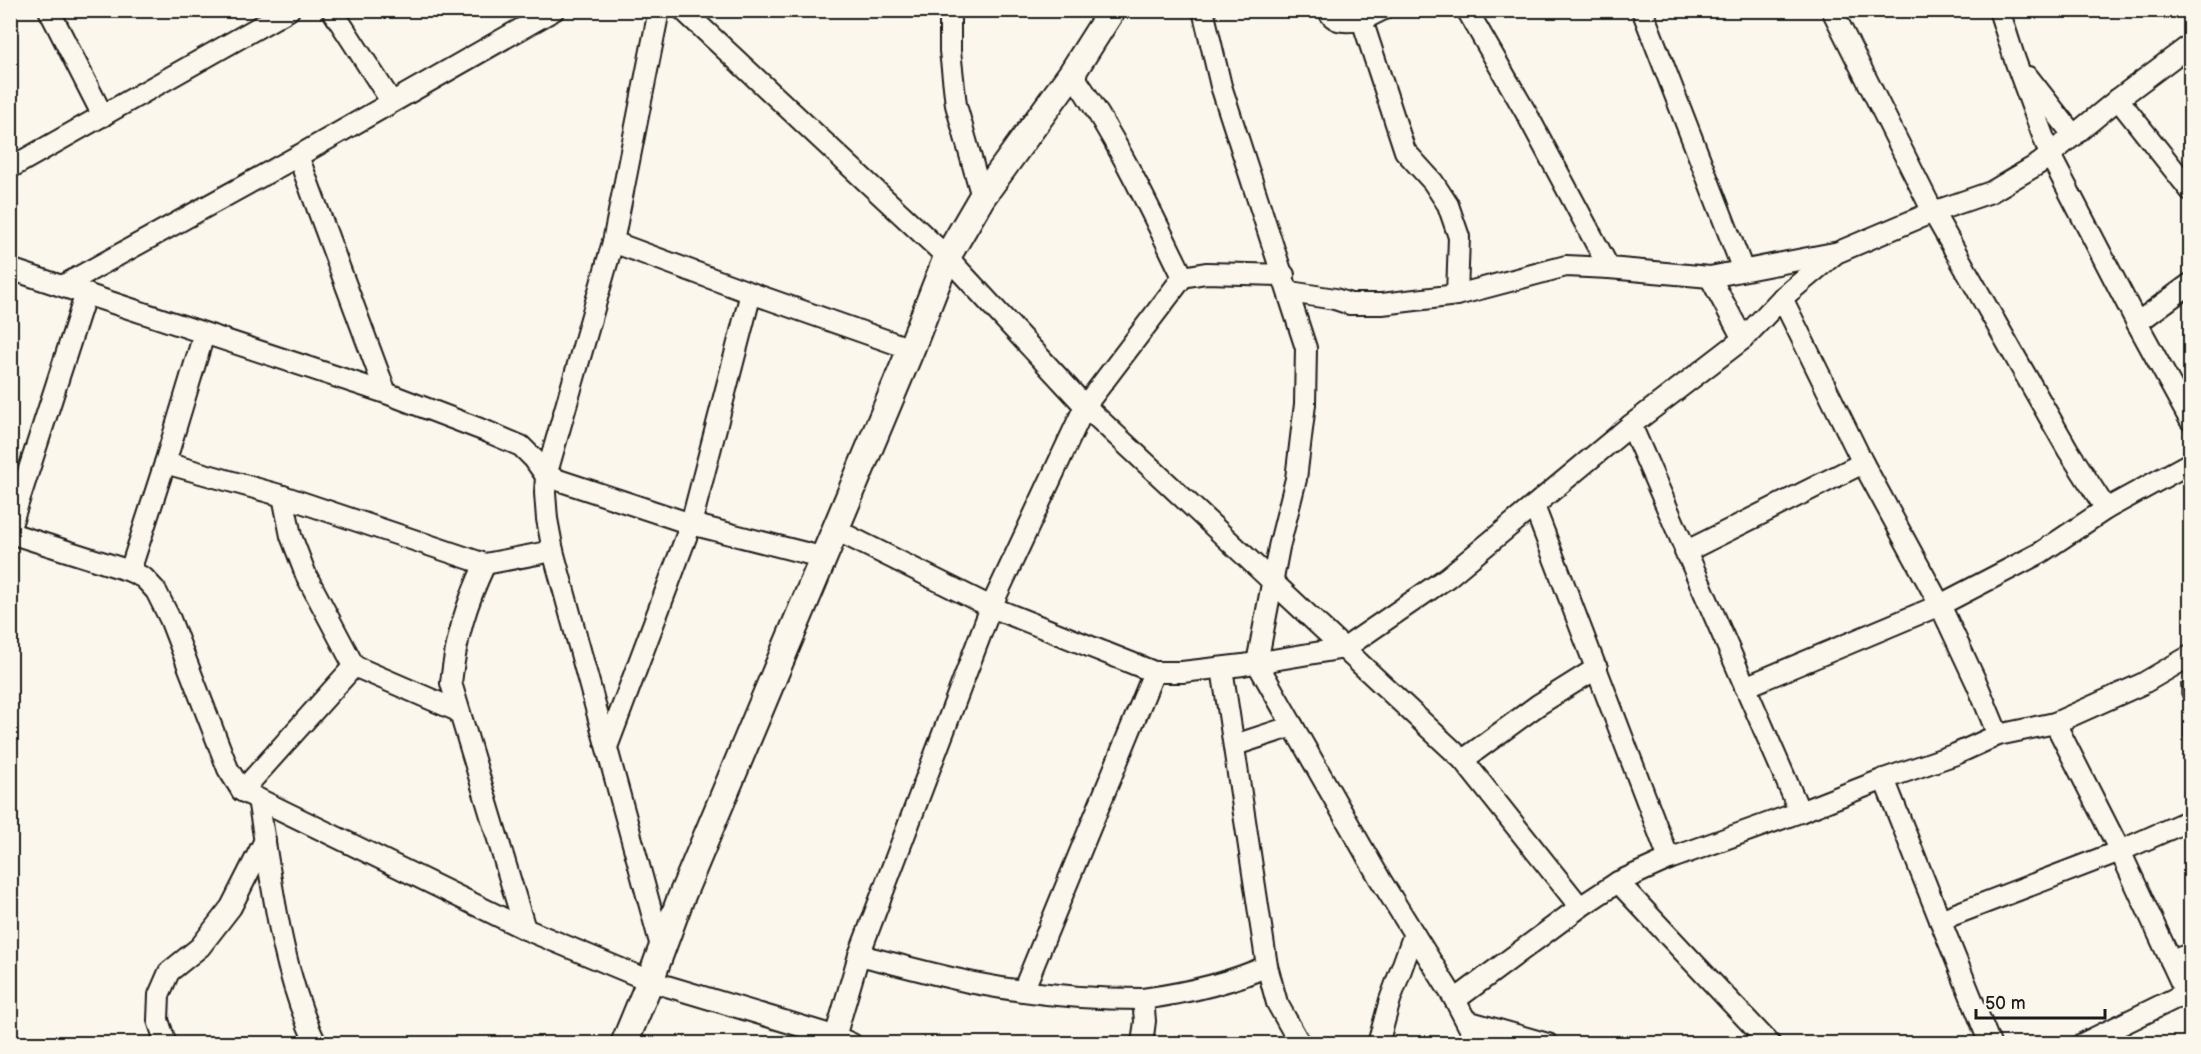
<svg xmlns="http://www.w3.org/2000/svg" width="2201" height="1054" viewBox="0 0 2201 1054" font-family="'Balsamiq Sans',sans-serif">
<style>
.lines{fill:none;stroke-linecap:round;stroke-linejoin:round}
.minor-casing{stroke:#1c1c1c;stroke-width:24}
.tertiary-casing{stroke:#1c1c1c;stroke-width:30}
.minor{stroke:#fbf7ec;stroke-width:20}
.tertiary{stroke:#fbf7ec;stroke-width:26}
.wall{fill:#c1997d;stroke:#1c1c1c;stroke-width:1.5}
.building{fill:#e0b291;stroke:#1c1c1c;stroke-width:1.5}
</style>
<rect width="100%" height="100%" fill="#fbf7ec"/>
<filter id="ink" filterUnits="userSpaceOnUse"><feTurbulence type="fractalNoise" baseFrequency=".0167" numOctaves="2"/><feDisplacementMap in="SourceGraphic" scale="12" xChannelSelector="R" yChannelSelector="G"/><feConvolveMatrix kernelMatrix="1 2 1 2 8 2 1 2 1" color-interpolation-filters="sRGB"/></filter>
<g filter="url(#ink)">
<g class="lines">
<g class="minor-casing">
<g id="minor">
<polyline points="49,10 103,116"/>
<polyline points="332,10 391,101"/>
<polyline points="659,10 613,242 546,476 545,493 547,519 553,551 662,950"/>
<polyline points="683,10 947,257 1085,406 1463,760 1580,907 1618,882 1669,859 1800,812 1884,779 1940,920"/>
<polyline points="950,10 950,51 956,105 982,197"/>
<polyline points="1203,10 1221,86 1306,348 1305,404 1296,479 1279,547 1257,663 1380,879 1455,1000 1478,1044"/>
<path d="M1328 10C1334 24 1349 22 1362 20L1405 151 1433 182 1448 205 1459 237 1457 295"/>
<polyline points="1467,10 1529,118 1609,268 1710,277 1834,253"/>
<polyline points="1642,10 1743,270"/>
<polyline points="1832,10 1933,212 2068,450 2106,509"/>
<polyline points="1999,10 2015,60 2050,155 2137,323 2190,284"/>
<polyline points="1362,20 1382,10"/>
<path d="M1072 73C1116 137 1149 207 1183 277"/>
<polyline points="2028,77 2074,136"/>
<polyline points="2118,99 2190,190"/>
<polyline points="298,156 386,393"/>
<polyline points="10,168 289,10"/>
<polyline points="613,242 751,293 911,349"/>
<polyline points="10,269 386,393 488,432 521,446 534,459 546,476 691,524 825,558"/>
<polyline points="1710,277 1743,339"/>
<polyline points="64,285 298,156 554,10"/>
<polyline points="1290,292 1335,299 1350,304 1382,304 1457,295 1566,266 1609,268"/>
<polyline points="2137,323 2190,420"/>
<polyline points="204,334 165,463 283,496 485,564 553,551"/>
<polyline points="1631,425 1800,812"/>
<polyline points="165,463 130,571 144,578 156,591 170,619 228,769 242,791 525,929 650,981 834,1036 852,1044"/>
<polyline points="283,496 291,536 306,575 354,666 458,711"/>
<polyline points="1534,506 1669,859"/>
<polyline points="10,528 86,293"/>
<polyline points="836,530 991,607 1154,672 1182,672 1243,665 1345,648 1448,577 1631,425 1743,339 1782,298 1836,253 1933,212 1991,192 2040,163 2118,99 2190,45"/>
<polyline points="10,533 130,571"/>
<polyline points="1685,552 1863,463"/>
<path d="M485 564C466 604 456 638 451 683L525 929"/>
<polyline points="2190,656 2142,684 2055,723 2120,851 2190,1002"/>
<polyline points="1222,668 1267,966 1277,1003 1300,1044"/>
<polyline points="1745,687 1940,605 1863,463 1782,298"/>
<polyline points="1998,735 1977,684 1940,605 2040,553 2106,509 2190,463"/>
<polyline points="1235,745 1293,726"/>
<polyline points="607,747 691,524 751,293"/>
<polyline points="1463,760 1538,705 1597,668"/>
<polyline points="1884,779 1956,754 1998,735 2055,723"/>
<polyline points="242,791 354,666"/>
<path d="M258 799C272 881 280 968 316 1044"/>
<polyline points="1618,882 1770,1044"/>
<path d="M859 955C897 964 935 975 974 983 1030 994 1086 999 1143 999"/>
<polyline points="2171,961 2190,954"/>
<polyline points="1023,991 1154,672"/>
<polyline points="1455,1000 1580,907"/>
<polyline points="1467,1021 1548,1044"/>
<polyline points="166,1044 158,1020 159,995 169,972 200,947 231,907 265,840"/>
<polyline points="833,1044 859,955 991,607 1085,406 1183,277 1206,273 1284,275"/>
<path d="M1142 1044 1145 1021 1143 999C1185 993 1228 984 1267 966"/>
<polyline points="1378,1044 1390,1000 1414,934"/>
<polyline points="1990,1044 1940,920 2120,851 2190,820"/>
<polyline points="2082,1044 2186,993"/>
</g>
</g>
<g class="tertiary-casing">
<polyline id="tertiary" points="624,1044 650,981 680,900 911,349 947,257 982,197 1072,73 1112,10"/>
</g>
<use href="#minor" class="minor"/>
<use href="#tertiary" class="tertiary"/>
</g>
<polygon class="wall" points="2190,681 2190,753 2184,736 2184,726 2186,724 2186,719 2189,712 2181,694 2181,684"/>
<g class="building">
<polygon points="2190,681 2190,706 2181,684"/>
<polygon points="2190,711 2190,743 2184,726 2188,723 2186,719 2187,713"/>
</g>
</g>
<rect width="2201" height="1054" fill="none" stroke="#fbf7ec" stroke-width="36"/>
<rect x="18" y="18" width="2165" height="1018" fill="none" stroke="#1c1c1c" stroke-width="2" filter="url(#ink)"/>
<path d="M1976 1009v9h129v-9" fill="none" stroke="#1c1c1c" stroke-width="3"/>
<text x="1985" y="1009" font-size="18" fill="#1c1c1c" stroke="#fbf7ec" stroke-width="4.5" paint-order="stroke">50 m</text>
</svg>
